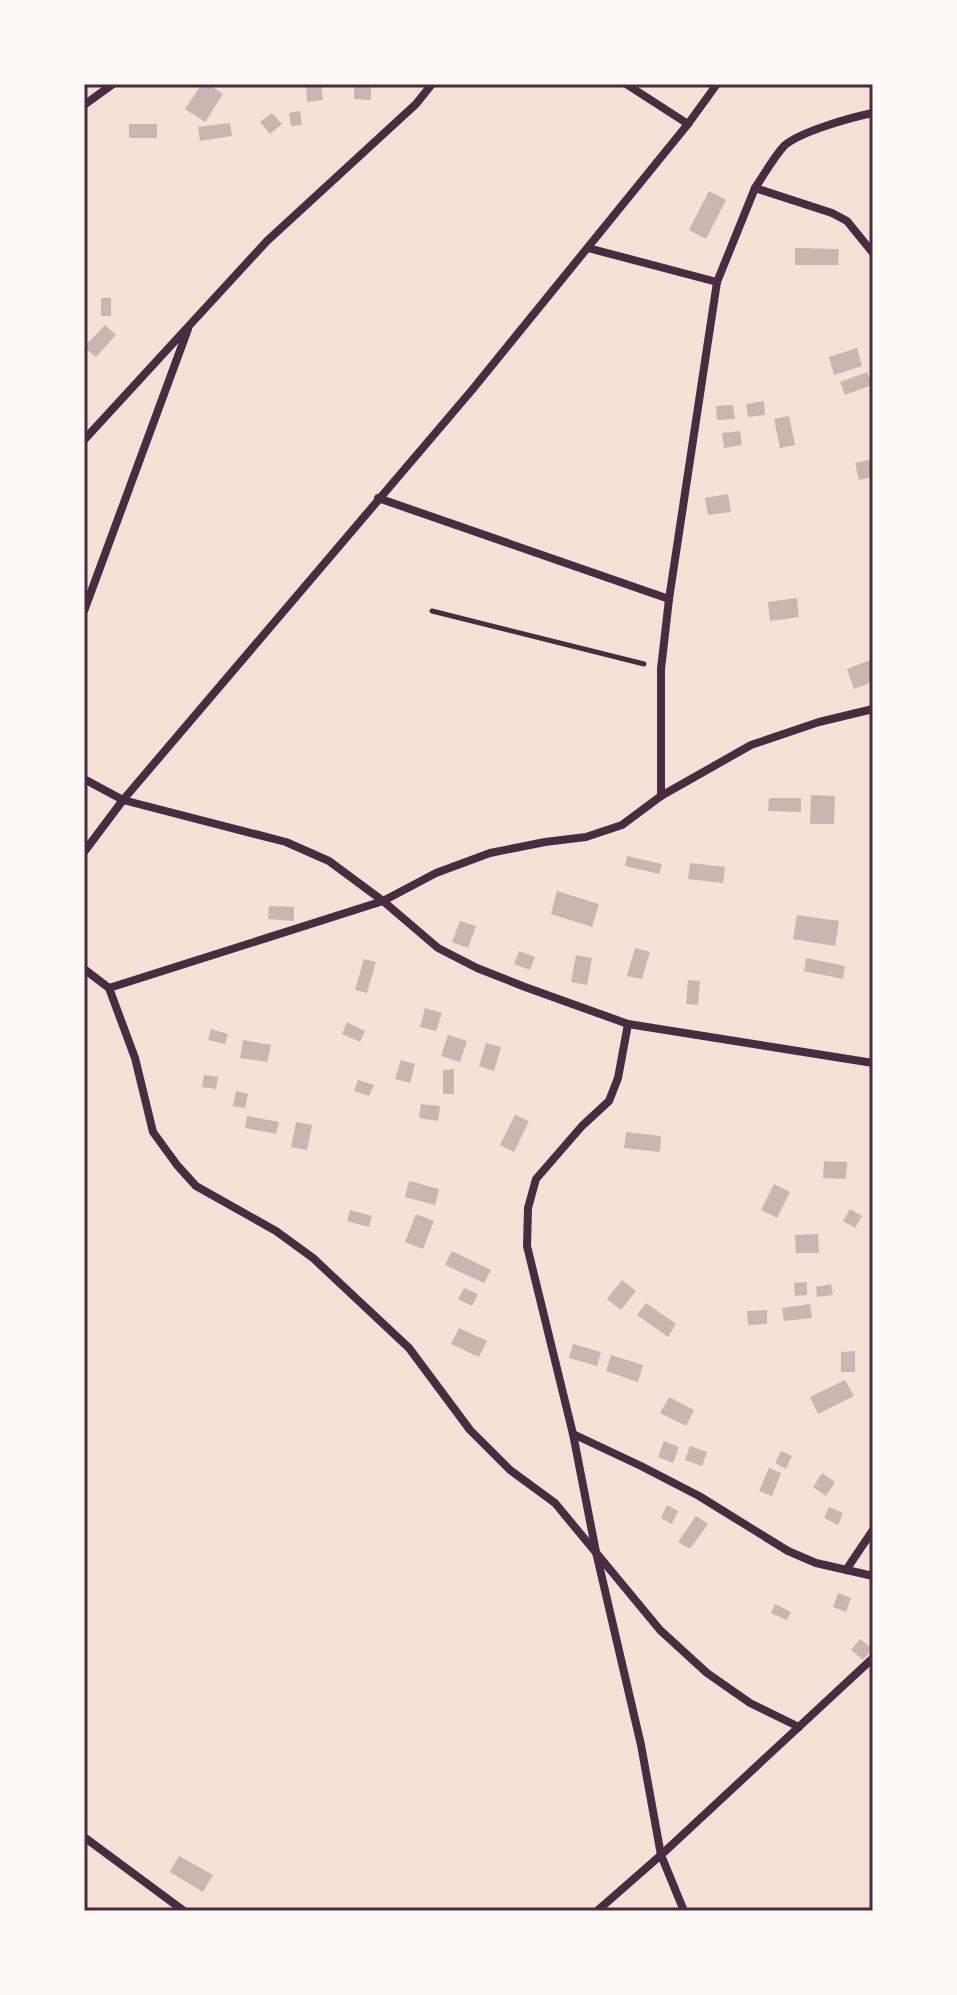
<svg xmlns="http://www.w3.org/2000/svg" width="957" height="1995" viewBox="0 0 957 1995" font-family="'Titillium Web',sans-serif">
<style>
.building{fill:#ccb4b1}
.lines{fill:none;stroke-linecap:round;stroke-linejoin:round}
.path{stroke:#4a2c40;stroke-width:5}
.minor{stroke:#4a2c40;stroke-width:8}
.neatline{fill:none;stroke:#4a2c40;stroke-width:3}
</style>
<rect width="100%" height="100%" fill="#f7e1d7"/>
<g class="building">
<polygon points="202,84 208,84 223,94 205,122 185,109"/>
<polygon points="306,84 321,84 323,100 307,102"/>
<polygon points="354,87 371,87 371,100 354,99"/>
<polygon points="300,111 302,125 291,126 289,113"/>
<polygon points="272,113 282,124 270,134 260,122"/>
<polygon points="230,123 232,136 200,141 198,127"/>
<rect x="129" y="124" width="28" height="14"/>
<polygon points="709,191 726,200 706,239 689,230"/>
<polygon points="795,248 839,249 838,265 795,265"/>
<rect x="101" y="298" width="10" height="18"/>
<polygon points="105,325 116,335 96,357 84,347"/>
<polygon points="857,348 862,366 834,375 829,357"/>
<polygon points="867,372 872,385 845,395 840,382"/>
<polygon points="764,401 765,415 748,417 746,404"/>
<polygon points="733,405 735,419 717,420 716,406"/>
<polygon points="789,416 795,445 780,448 774,419"/>
<polygon points="740,431 742,445 724,448 722,433"/>
<polygon points="873,459 873,477 859,480 855,463"/>
<polygon points="728,494 731,512 708,515 705,498"/>
<polygon points="797,598 799,617 770,621 768,602"/>
<polygon points="873,659 873,682 854,689 847,669"/>
<polygon points="811,795 835,796 834,824 810,824"/>
<polygon points="769,798 801,798 801,812 768,811"/>
<polygon points="627,856 662,864 659,874 625,866"/>
<polygon points="690,863 725,867 723,883 688,879"/>
<polygon points="557,891 599,904 592,927 551,914"/>
<polygon points="269,906 294,907 294,921 268,919"/>
<polygon points="797,915 839,921 835,946 793,939"/>
<polygon points="460,921 476,926 468,948 452,942"/>
<polygon points="635,948 650,952 642,979 627,976"/>
<polygon points="519,951 535,957 530,970 514,964"/>
<polygon points="576,955 592,958 587,985 571,982"/>
<polygon points="806,958 845,966 843,979 804,971"/>
<polygon points="364,959 376,962 367,993 355,990"/>
<polygon points="688,980 700,981 698,1005 686,1004"/>
<polygon points="425,1008 442,1013 436,1031 420,1027"/>
<polygon points="347,1022 365,1031 360,1042 342,1034"/>
<polygon points="211,1029 228,1034 225,1044 208,1040"/>
<polygon points="448,1035 467,1041 460,1062 441,1056"/>
<polygon points="243,1040 271,1045 267,1062 240,1058"/>
<polygon points="486,1043 501,1047 494,1071 479,1066"/>
<polygon points="401,1060 415,1064 410,1083 395,1079"/>
<polygon points="454,1069 454,1094 443,1094 443,1070"/>
<polygon points="204,1075 218,1077 216,1089 202,1087"/>
<polygon points="358,1080 374,1085 369,1096 354,1091"/>
<polygon points="236,1091 248,1094 245,1108 233,1106"/>
<polygon points="421,1104 440,1106 438,1121 419,1118"/>
<polygon points="515,1115 529,1121 514,1152 500,1145"/>
<polygon points="247,1116 279,1122 276,1134 245,1128"/>
<polygon points="296,1122 312,1125 307,1150 291,1147"/>
<polygon points="626,1132 661,1136 660,1152 624,1148"/>
<polygon points="824,1161 847,1162 846,1179 823,1178"/>
<polygon points="409,1181 439,1189 435,1205 405,1197"/>
<polygon points="774,1184 790,1192 777,1218 761,1210"/>
<polygon points="850,1209 862,1216 855,1228 843,1221"/>
<polygon points="350,1210 372,1216 369,1227 347,1221"/>
<polygon points="416,1214 434,1221 423,1249 405,1242"/>
<polygon points="818,1234 819,1253 796,1253 795,1235"/>
<polygon points="452,1251 491,1270 484,1283 445,1265"/>
<polygon points="622,1280 636,1291 621,1310 607,1299"/>
<polygon points="807,1282 807,1295 795,1296 794,1283"/>
<polygon points="831,1284 833,1295 817,1297 816,1287"/>
<polygon points="464,1288 478,1294 472,1306 458,1299"/>
<polygon points="646,1303 676,1324 668,1337 637,1315"/>
<polygon points="810,1304 812,1318 784,1321 782,1308"/>
<polygon points="767,1310 767,1324 748,1325 747,1311"/>
<polygon points="459,1328 487,1341 479,1357 451,1344"/>
<polygon points="573,1344 601,1352 597,1366 569,1358"/>
<polygon points="855,1351 855,1372 841,1372 841,1352"/>
<polygon points="611,1355 643,1365 638,1382 606,1371"/>
<polygon points="845,1380 854,1396 818,1414 810,1397"/>
<polygon points="669,1397 694,1410 686,1426 660,1413"/>
<polygon points="664,1441 679,1447 673,1463 658,1457"/>
<polygon points="690,1446 707,1452 702,1466 685,1460"/>
<polygon points="781,1451 792,1456 786,1469 775,1463"/>
<polygon points="769,1468 781,1473 772,1496 759,1491"/>
<polygon points="822,1473 835,1482 826,1496 813,1487"/>
<polygon points="667,1505 678,1511 672,1524 661,1518"/>
<polygon points="829,1507 843,1513 838,1525 824,1518"/>
<polygon points="696,1516 708,1524 690,1549 678,1542"/>
<polygon points="838,1593 851,1598 846,1612 833,1607"/>
<polygon points="775,1604 791,1612 787,1620 771,1613"/>
<polygon points="860,1639 872,1649 863,1660 851,1650"/>
<polygon points="179,1856 213,1875 203,1892 170,1872"/>
</g>
<g class="lines">
<polyline class="path" points="432,611 644,664"/>
<g class="minor">
<polyline points="626,84 688,124"/>
<polyline points="84,105 113,84"/>
<path d="M755 188C764 175 773 158 784 146 799 132 852 117 873 113"/>
<polyline points="588,248 717,282"/>
<polyline points="84,440 267,241 416,104 432,84"/>
<polyline points="378,498 669,599"/>
<polyline points="84,611 188,329"/>
<polyline points="84,779 123,800 286,842 329,861 383,901 438,948 477,968 525,987 628,1024 873,1063"/>
<polyline points="661,796 661,669 669,599 717,282 755,188 832,213 847,221 873,253"/>
<polyline points="84,852 123,800 472,390 688,124 717,84"/>
<polyline points="84,969 109,988 135,1058 153,1132 177,1165 196,1186 276,1231 313,1258 409,1348 470,1430 510,1470 555,1503 660,1630 707,1673 750,1703 799,1727"/>
<polyline points="109,988 383,901 436,873 490,853 545,842 586,837 622,825 661,796 751,745 819,722 873,709"/>
<polyline points="628,1024 618,1078 609,1101 582,1126 536,1179 528,1208 527,1246 573,1434 596,1552 641,1745 661,1855 684,1911"/>
<polyline points="573,1434 641,1466 699,1496 788,1551 816,1563 873,1576"/>
<polyline points="846,1570 873,1530"/>
<polyline points="84,1837 184,1911"/>
<polyline points="597,1911 661,1855 873,1658"/>
</g>
</g>
<rect width="957" height="1995" fill="none" stroke="#fffaf5" stroke-width="172"/>
<rect x="86" y="86" width="785" height="1823" class="neatline"/>
</svg>
